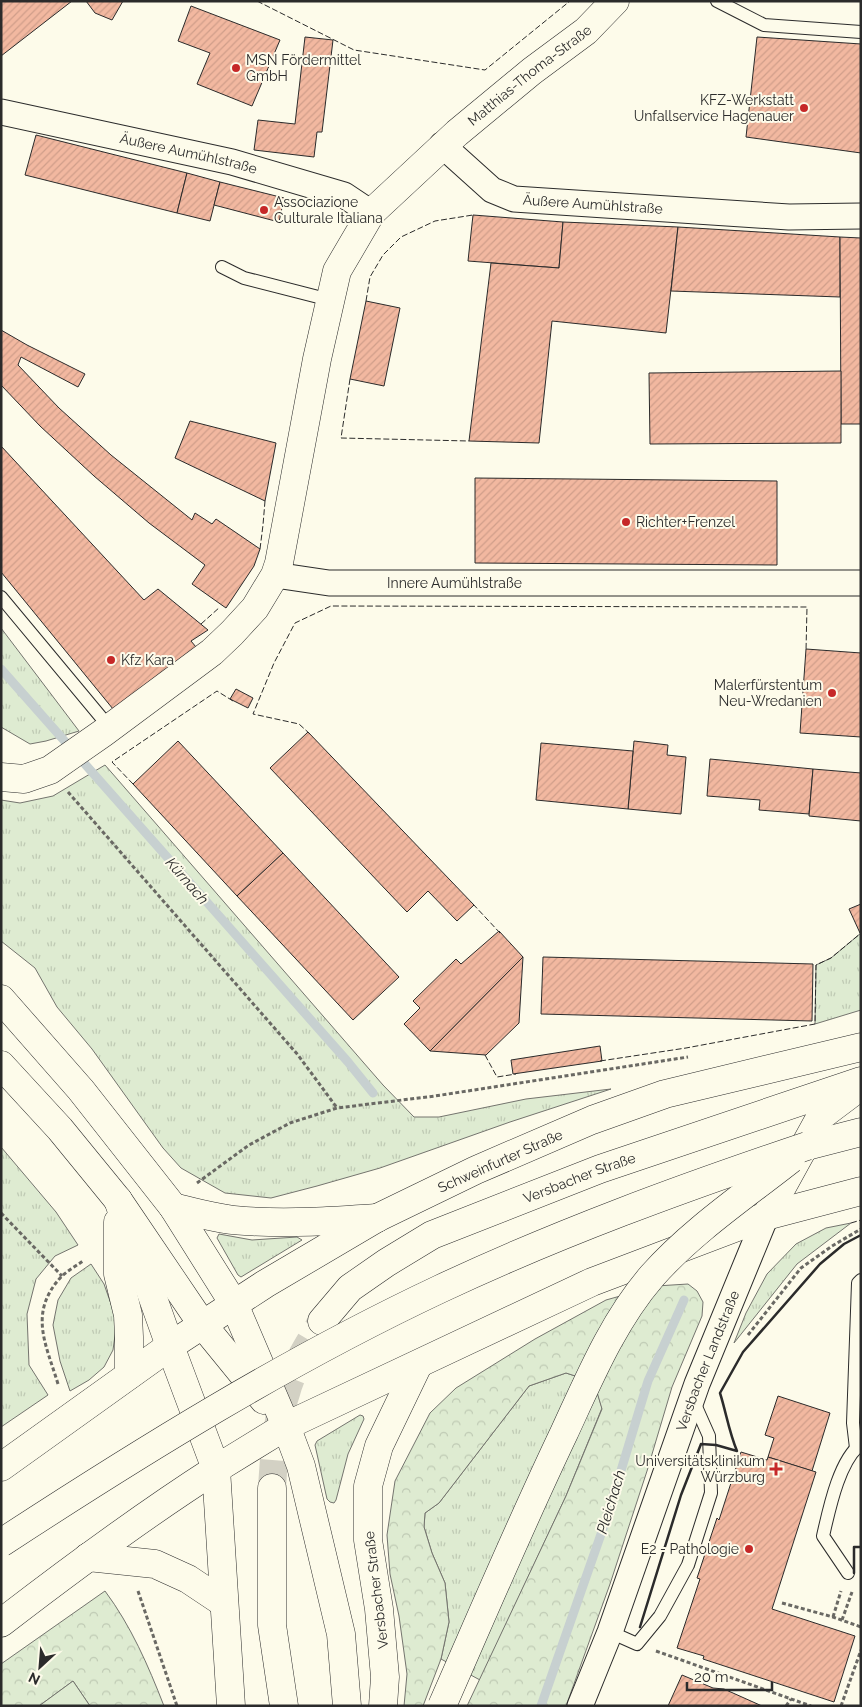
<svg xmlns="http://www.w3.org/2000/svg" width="862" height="1707" viewBox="0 0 862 1707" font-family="Raleway,sans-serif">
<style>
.grass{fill:url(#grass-tufts);stroke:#74746e}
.forest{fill:url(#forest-crowns);stroke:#74746e}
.park{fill:#deebd1;stroke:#74746e}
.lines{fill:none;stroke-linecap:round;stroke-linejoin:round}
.stream{stroke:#c7d0d0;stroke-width:9}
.building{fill:url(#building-hatch);stroke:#2b2b2b}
.secondary-tunnel{stroke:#d3d1c4;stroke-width:28;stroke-dasharray:28 14;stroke-linecap:butt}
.service-casing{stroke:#2b2b2b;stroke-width:14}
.minor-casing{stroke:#2b2b2b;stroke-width:27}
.tertiary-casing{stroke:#2b2b2b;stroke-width:29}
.secondary-casing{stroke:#2b2b2b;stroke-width:29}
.primary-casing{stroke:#2b2b2b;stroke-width:29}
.trunk-casing{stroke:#2b2b2b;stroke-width:29}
.path{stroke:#6a6964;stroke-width:3;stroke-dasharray:4 2.5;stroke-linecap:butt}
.service{stroke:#fdfbea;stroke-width:12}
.minor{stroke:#fdfbea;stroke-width:25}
.tertiary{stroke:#fdfbea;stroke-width:28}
.secondary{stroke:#fdfbea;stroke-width:28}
.primary{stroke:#fdfbea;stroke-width:28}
.trunk{stroke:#fdfbea;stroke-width:28}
.trunk-bridge-casing{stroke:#2b2b2b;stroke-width:29;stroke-linecap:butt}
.trunk-bridge{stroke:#fdfbea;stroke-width:28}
.fence{stroke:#2b2b2b;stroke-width:1;stroke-dasharray:6 2.5;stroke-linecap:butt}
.wall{stroke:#2b2b2b;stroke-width:2.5}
.poi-dot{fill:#c62828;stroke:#fdfbea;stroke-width:2}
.labels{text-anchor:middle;stroke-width:4;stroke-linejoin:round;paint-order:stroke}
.poi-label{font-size:14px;fill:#2b2b2b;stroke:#fdfbea;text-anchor:start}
.street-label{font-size:14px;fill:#2b2b2b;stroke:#fdfbea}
.water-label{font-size:15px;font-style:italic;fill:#2b2b2b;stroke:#fdfbea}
</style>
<defs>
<pattern id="grass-tufts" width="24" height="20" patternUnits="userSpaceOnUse" patternTransform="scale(1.25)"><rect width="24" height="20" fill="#deebd1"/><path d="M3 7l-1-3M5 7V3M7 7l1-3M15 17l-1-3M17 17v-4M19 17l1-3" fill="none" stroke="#bfcab4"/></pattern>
<pattern id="forest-crowns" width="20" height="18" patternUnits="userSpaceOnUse" patternTransform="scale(1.25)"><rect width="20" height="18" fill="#deebd1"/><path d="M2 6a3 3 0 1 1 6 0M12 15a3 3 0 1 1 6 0" fill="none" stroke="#bfcab4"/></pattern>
<pattern id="building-hatch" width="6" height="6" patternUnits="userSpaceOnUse" patternTransform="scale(1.25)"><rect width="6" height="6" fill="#f2b8a0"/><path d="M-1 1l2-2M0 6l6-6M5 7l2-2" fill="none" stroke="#d09e8a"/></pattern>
</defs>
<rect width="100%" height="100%" fill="#fdfbea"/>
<g class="grass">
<polygon points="1,628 79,731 46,741 30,744 1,727"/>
<polygon points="105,765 383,1085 414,1117 439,1117 526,1099 611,1089 510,1122 380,1168 317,1186 271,1198 225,1193 181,1168 163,1148 92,1049 57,1007 35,968 1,941 1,800 20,803 53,796"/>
<polygon points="861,933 861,1010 815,1024 816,965 831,958"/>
<polygon points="1,1147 56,1212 78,1245 55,1256 36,1279 27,1314 29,1365 48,1395 1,1427"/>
<polygon points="851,1223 797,1264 734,1343 746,1313 767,1274 796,1244 826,1228"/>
<polygon points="219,1234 252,1240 297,1237 302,1240 241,1277 238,1275 217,1238"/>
<polygon points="91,1264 104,1284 117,1321 113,1350 104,1367 89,1380 70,1391 60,1361 53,1325 58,1300 71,1278"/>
<polygon points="566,1373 594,1382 602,1408 566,1496 480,1680 441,1659 449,1622 445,1583 432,1553 424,1527 425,1513 439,1503 529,1386"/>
<polygon points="360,1415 363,1416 364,1419 348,1454 336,1500 334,1503 330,1502 327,1499 315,1445 317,1441"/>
</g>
<g class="forest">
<polygon points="688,1284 697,1291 703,1302 702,1316 672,1387 647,1471 610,1584 566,1706 467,1706 566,1496 602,1409 594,1382 566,1373 529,1386 439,1503 425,1513 424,1527 432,1553 445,1583 449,1622 441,1659 423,1706 404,1706 407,1674 399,1616 390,1574 387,1535 395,1481 430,1413 456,1388 535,1339 606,1300 656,1286"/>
<path d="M105 1591C131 1626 148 1665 164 1706H90L73 1681 39 1706H1V1664Z"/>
</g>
<polygon class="park" points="73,1681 90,1706 39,1706"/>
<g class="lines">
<g class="stream">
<polyline points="1,669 348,1062 373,1093"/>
<polyline points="541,1706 607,1517 648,1381 684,1300"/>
</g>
</g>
<g class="building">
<polygon points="1,1 72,1 1,56"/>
<polygon points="86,1 123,1 112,20 95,13"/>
<polygon points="191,6 280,40 252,106 197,84 210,53 178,41"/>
<polygon points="305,37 333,40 322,132 317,132 314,157 254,150 258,120 295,124"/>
<polygon points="757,37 861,44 861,153 746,137"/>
<polygon points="36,135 187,173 177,213 25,175"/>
<polygon points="187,173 220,182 210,221 177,213"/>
<polygon points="220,182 284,198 279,222 214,205"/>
<polygon points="473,215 563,222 559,268 468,261"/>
<polygon points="563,222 678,227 666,333 552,321 539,443 469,441 491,263 559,268"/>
<polygon points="678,227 840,237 840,297 671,291"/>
<polygon points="840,237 861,238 861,424 841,424"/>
<polygon points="366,301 400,308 384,386 350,379"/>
<polygon points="1,330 27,345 85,374 78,387 21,357 18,365 59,408 111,455 192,520 195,513 212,524 216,519 260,549 254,566 226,608 192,584 205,565 149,523 94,476 40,426 1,385"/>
<polygon points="841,371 841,443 650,444 649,373"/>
<polygon points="190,421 276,443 265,501 175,458"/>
<polygon points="1,446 144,600 158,589 208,630 191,641 196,647 113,709 1,572"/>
<polygon points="475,478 777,481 777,565 475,563"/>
<polygon points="806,649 861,653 861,737 800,733"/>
<polygon points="236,689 253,698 248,708 230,699"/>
<polygon points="308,732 474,905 457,921 428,891 407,912 270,768"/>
<polygon points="178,741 283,853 237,896 133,784"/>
<polygon points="634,741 668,745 667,755 686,757 681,814 628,809"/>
<polygon points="541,743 633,751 628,809 536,800"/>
<polygon points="710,759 813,769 809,814 759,810 760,800 707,796"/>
<polygon points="813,769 861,773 861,821 809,816"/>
<polygon points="283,853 399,977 353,1020 237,896"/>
<polygon points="861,904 861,933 860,933 849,909"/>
<polygon points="499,931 523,957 430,1051 404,1024 420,1008 413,1001 456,959 461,964"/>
<polygon points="523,957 519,1023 486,1055 430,1051"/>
<polygon points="543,957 813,964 812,1021 541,1014"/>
<polygon points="600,1046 602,1061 513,1074 511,1060"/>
<polygon points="778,1396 830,1413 812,1471 768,1457 774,1438 765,1435"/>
<polygon points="741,1452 767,1460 768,1457 816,1472 772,1609 855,1636 834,1702 703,1659 704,1656 677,1648 700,1579 697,1578 717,1518 719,1520"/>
<polygon points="682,1675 713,1688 724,1689 762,1706 668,1706"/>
</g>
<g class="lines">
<path class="secondary-tunnel" d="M272 1488C274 1456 276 1423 286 1393 293 1367 309 1344 322 1321"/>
<g class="service-casing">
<g id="service">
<polyline points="717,1 764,25 861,32"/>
<polyline points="222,267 244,278 330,300"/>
<polyline points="1,597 110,728"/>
<polyline points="856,1448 853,1423 858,1283 861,1280"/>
<path d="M848 1573 823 1536C829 1510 839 1460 861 1444"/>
<polyline points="610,1632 637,1644 660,1616 688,1565 711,1493 709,1436 693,1400"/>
</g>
</g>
<g class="minor-casing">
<g id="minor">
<path id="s1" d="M1 112 232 162 344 195 371 213"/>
<path id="s2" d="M442 145 492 190 514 199 789 217 861 216"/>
<path id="s3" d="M275 575 329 583H861"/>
<path id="s4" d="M580 1706 610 1632 697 1384 766 1216"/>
</g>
</g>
<g class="tertiary-casing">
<g id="tertiary">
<path id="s5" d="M1 777 24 779 50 770 103 733 212 652 232 633 255 608 275 575 279 563 317 359 337 271 371 213 457 133 532 71 586 31 615 1"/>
</g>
</g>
<g class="secondary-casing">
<g id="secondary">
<path id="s6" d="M322 1321 350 1288 386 1263 432 1235 600 1169 861 1081"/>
<polyline points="286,1426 301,1466 341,1634 347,1706"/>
<polyline points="216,1469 231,1706"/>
<polyline points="272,1488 272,1625 284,1706"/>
<polyline points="88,1557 155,1564 188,1579 224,1603"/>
<polyline points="383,1706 385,1677 379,1609 368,1540 368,1486 379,1446 418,1365"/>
</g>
</g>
<g class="primary-casing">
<g id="primary">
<polyline points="861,1047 665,1094 592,1120 476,1170 377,1218 265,1284 170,1346 216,1469 286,1426 592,1282 766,1216 861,1191"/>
<polyline points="766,1216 821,1116 861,1086"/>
<polyline points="234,1304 286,1426"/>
<polyline points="202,1324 264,1400"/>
</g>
</g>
<g class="trunk-casing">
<g id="trunk">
<polyline points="1,999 81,1090 173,1207 234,1304"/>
<polyline points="1,1065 60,1129 118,1200 202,1324"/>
<polyline points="807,1146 861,1132"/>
<path d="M173 1207C197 1213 221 1220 245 1221 289 1224 333 1221 377 1218"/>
<polyline points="118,1222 118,1274 128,1315 129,1337 129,1375"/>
<polyline points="1,1467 170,1346 118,1200"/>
<path d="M1 1623C71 1569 141 1517 216 1469"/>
</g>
</g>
<g class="path">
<polyline points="68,792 298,1055 337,1108"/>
<polyline points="197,1183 249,1145 290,1123 337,1108 435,1096 688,1057"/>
<polyline points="1,1213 62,1276"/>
<polyline points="748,1335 801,1268 832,1246 861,1229"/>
<path d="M58 1384C46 1344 28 1313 61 1277 67 1271 76 1266 83 1261"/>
<polyline points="138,1591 177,1706"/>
<polyline points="782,1603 833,1617 861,1627"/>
<polyline points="833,1617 841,1591"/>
<polyline points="842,1620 852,1592"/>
<polyline points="656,1651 811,1706"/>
<polyline points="786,1706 791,1699"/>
<polyline points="841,1706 861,1650"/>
</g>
<use href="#service" class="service"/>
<use href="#minor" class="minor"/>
<use href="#tertiary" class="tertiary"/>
<use href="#secondary" class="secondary"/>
<use href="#primary" class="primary"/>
<use href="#trunk" class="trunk"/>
<g class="trunk-bridge-casing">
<g id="trunk-bridge">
<path d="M1 1543C142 1451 287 1361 440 1289 559 1233 682 1188 807 1146"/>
<path d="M442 1706C482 1615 521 1523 564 1433 589 1379 613 1321 652 1276 692 1231 744 1196 791 1159"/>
</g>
</g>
<use href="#trunk-bridge" class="trunk-bridge"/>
<g class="fence">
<polyline points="257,1 354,50 485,70 570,1"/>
<polyline points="366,301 370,277 383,255 401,237 435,221 473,215"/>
<polyline points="350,379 341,438 469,441"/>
<polyline points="260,549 263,525 265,501"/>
<polyline points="201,624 220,607"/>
<polyline points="310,734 299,724 253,714 274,663 295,623 331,606 807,607 806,651"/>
<polyline points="133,784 112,762 217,691 233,701"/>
<polyline points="473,904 500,933"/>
<polyline points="485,1055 497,1077 516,1074"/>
<polyline points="600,1061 686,1048 815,1024 816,965 831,958 861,933"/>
<polyline points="851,1223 861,1220"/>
</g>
<g class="wall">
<polyline points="854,1573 854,1547 861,1547"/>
<path d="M640 1627 681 1495 701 1444 716 1445 737 1451C729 1432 726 1412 720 1393L743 1352 820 1264 844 1244 861 1235"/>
</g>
</g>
<g class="poi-dot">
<circle cx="236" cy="68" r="5"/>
<circle cx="804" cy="108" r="5"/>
<circle cx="264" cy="210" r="5"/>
<circle cx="626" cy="522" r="5"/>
<circle cx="111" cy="660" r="5"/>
<circle cx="832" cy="693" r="5"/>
<path d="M773.5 1461.5h5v5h5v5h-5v5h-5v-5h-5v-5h5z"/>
<circle cx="749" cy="1549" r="5"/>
</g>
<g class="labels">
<g class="poi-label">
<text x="246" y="65">MSN Fördermittel<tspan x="246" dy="16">GmbH</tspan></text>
<text x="794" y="105" text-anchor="end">KFZ-Werkstatt<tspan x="794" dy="16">Unfallservice Hagenauer</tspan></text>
<text x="274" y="207">Associazione<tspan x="274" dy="16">Culturale Italiana</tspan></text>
<text x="636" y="527">Richter+Frenzel</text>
<text x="121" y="665">Kfz Kara</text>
<text x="822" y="690" text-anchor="end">Malerfürstentum<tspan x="822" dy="16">Neu-Wredanien</tspan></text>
<text x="765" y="1466" text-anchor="end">Universitätsklinikum<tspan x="765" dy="16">Würzburg</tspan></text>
<text x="739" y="1554" text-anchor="end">E2 - Pathologie</text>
</g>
<g class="street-label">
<text dy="5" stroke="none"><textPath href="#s5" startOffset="939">Matthias-Thoma-Straße</textPath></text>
<text dy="5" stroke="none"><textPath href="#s1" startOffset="192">Äußere Aumühlstraße</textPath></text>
<text dy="5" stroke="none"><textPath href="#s2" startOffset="170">Äußere Aumühlstraße</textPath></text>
<text dy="5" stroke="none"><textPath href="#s3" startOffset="180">Innere Aumühlstraße</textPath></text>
<text transform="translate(500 1161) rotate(-24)" y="5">Schweinfurter Straße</text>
<text dy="5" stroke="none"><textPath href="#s6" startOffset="299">Versbacher Straße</textPath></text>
<text dy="5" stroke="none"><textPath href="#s4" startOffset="368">Versbacher Landstraße</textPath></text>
<text transform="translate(376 1590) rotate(-97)" y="5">Versbacher Straße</text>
</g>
<g class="water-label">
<text transform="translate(187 881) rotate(49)" y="5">Kürnach</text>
<text transform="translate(611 1502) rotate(-73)" y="5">Pleichach</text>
</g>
</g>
<rect width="862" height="1707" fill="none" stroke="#2b2b2b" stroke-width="5"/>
<g transform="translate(40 1667) rotate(206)" stroke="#fdfbea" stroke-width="4" paint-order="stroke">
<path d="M0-4L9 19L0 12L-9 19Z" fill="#2b2b2b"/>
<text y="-8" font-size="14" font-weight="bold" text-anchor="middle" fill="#2b2b2b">N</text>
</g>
<path d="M687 1682v8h85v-8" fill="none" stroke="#2b2b2b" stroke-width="2.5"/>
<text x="694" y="1682" font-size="15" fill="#2b2b2b" stroke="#fdfbea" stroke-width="4" paint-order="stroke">20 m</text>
</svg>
